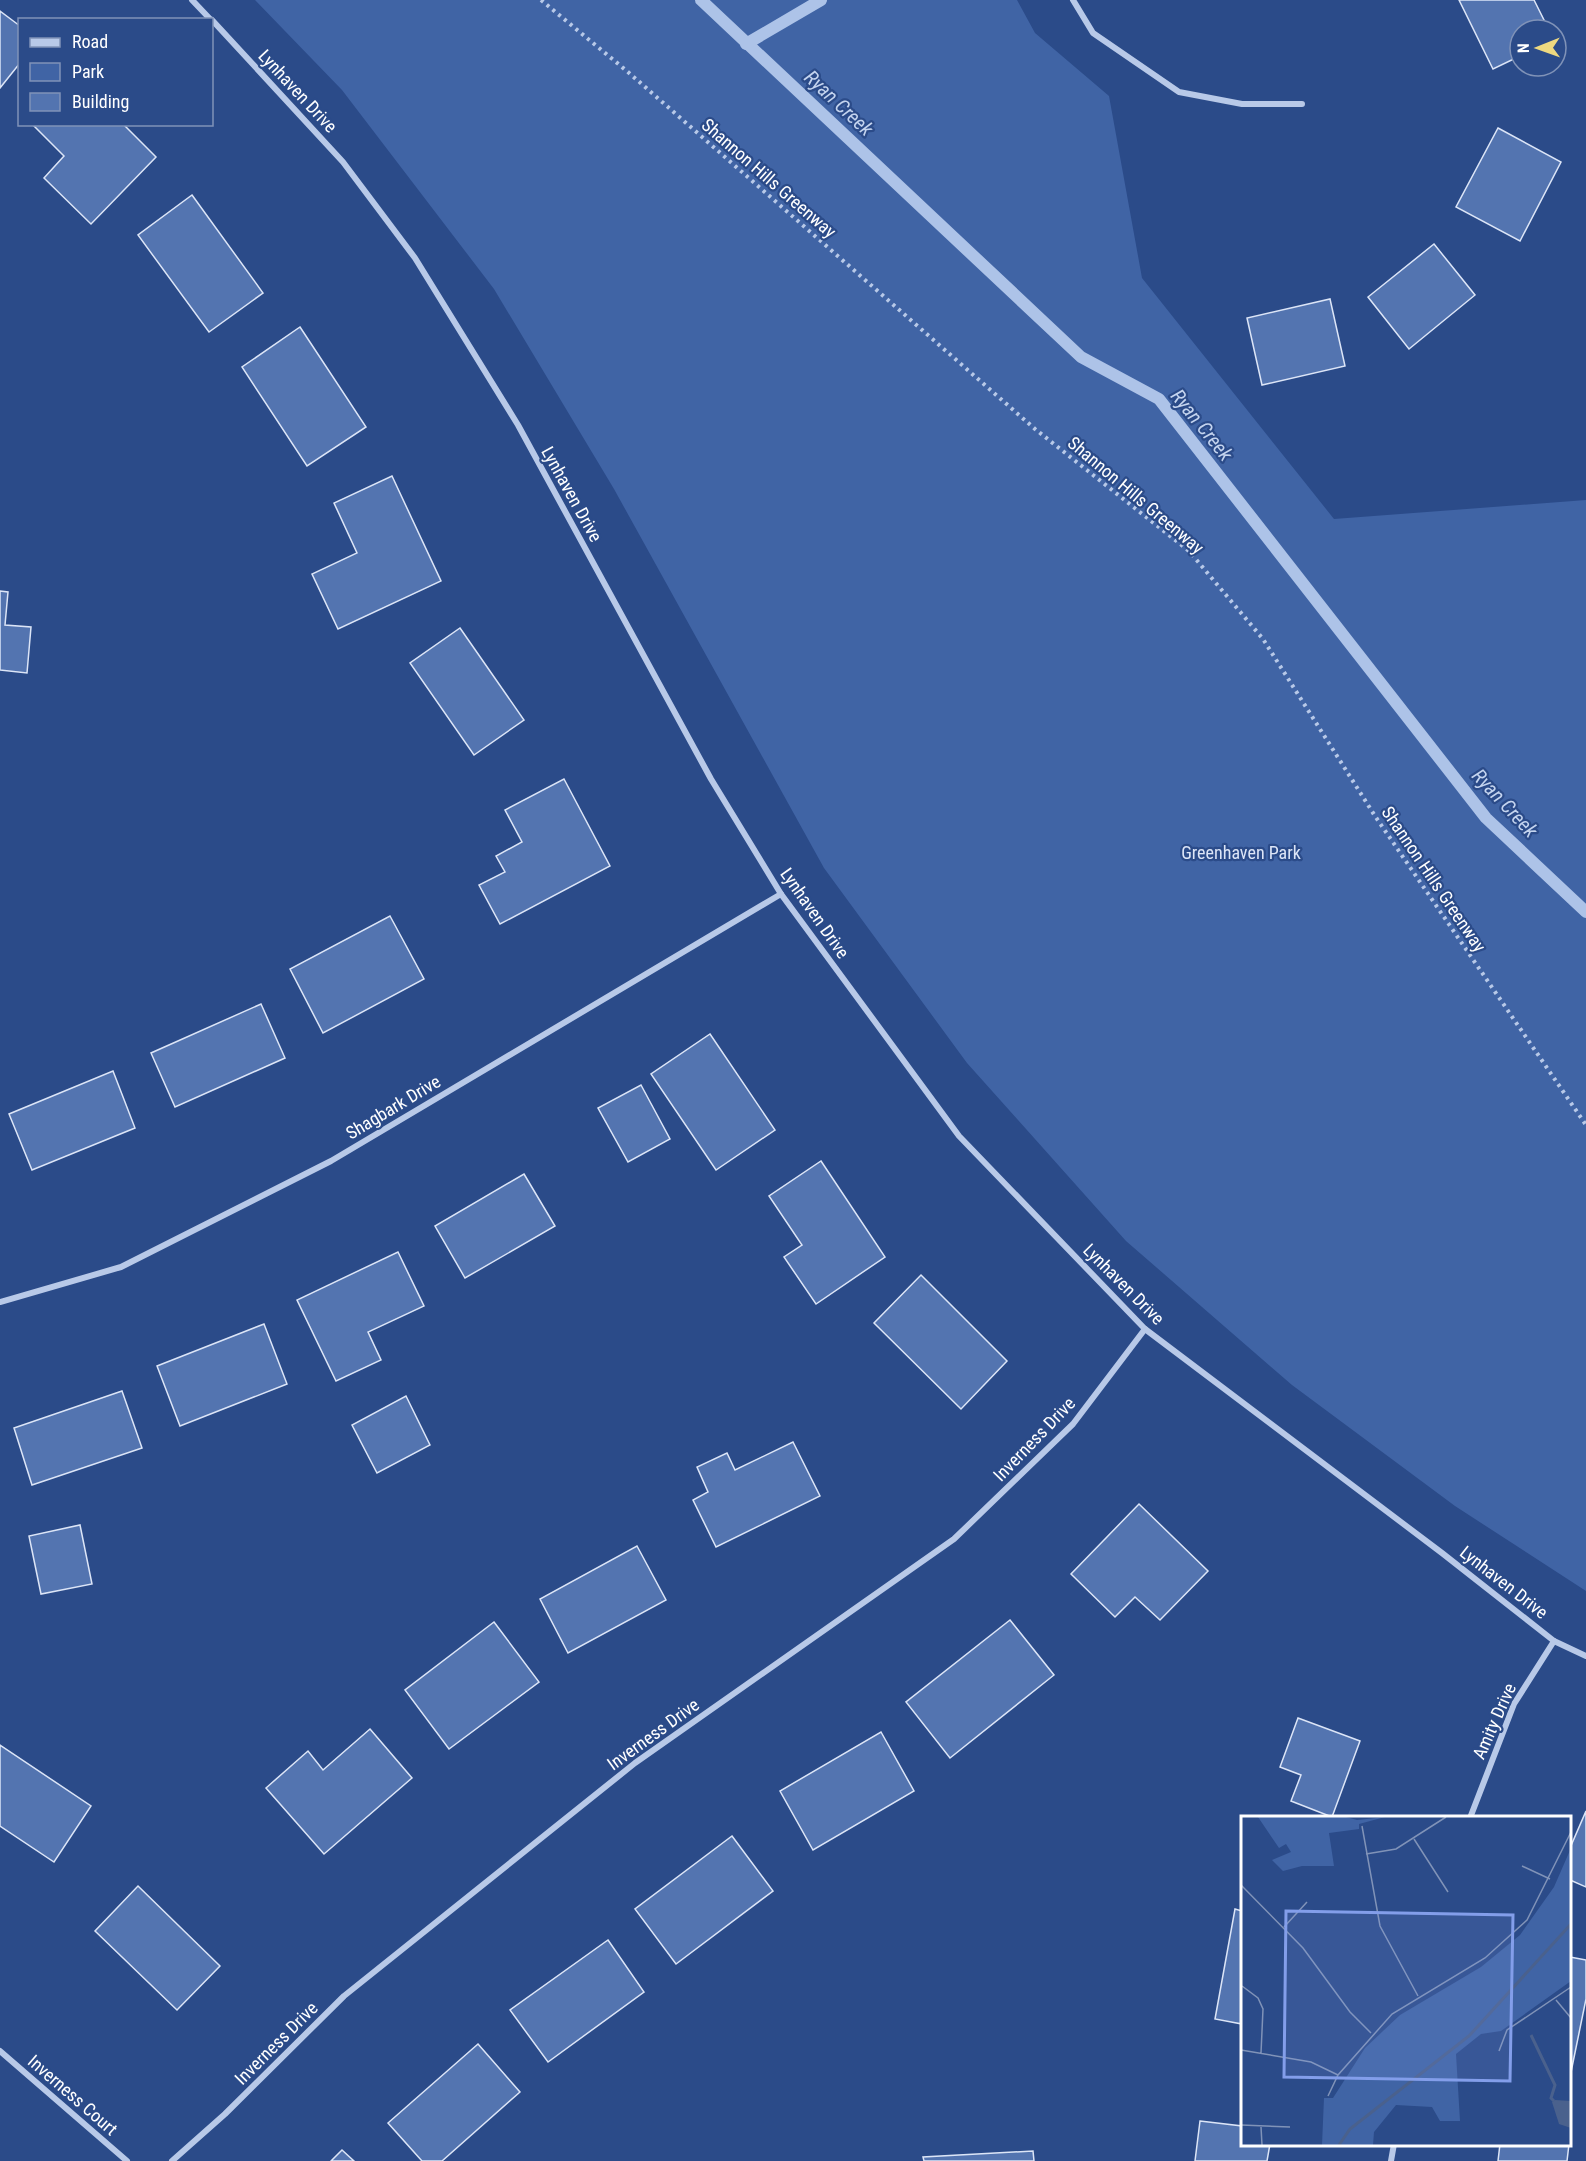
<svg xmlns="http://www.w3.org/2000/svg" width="1586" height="2161" font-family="'Roboto Condensed',sans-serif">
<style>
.green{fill:#4064a5}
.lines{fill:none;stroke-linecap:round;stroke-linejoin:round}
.stream{stroke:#adc3e8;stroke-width:12}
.building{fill:#5374b0;stroke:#dce5f7;stroke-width:1.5}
.path{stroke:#b8c9e8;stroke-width:4;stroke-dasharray:3 4.5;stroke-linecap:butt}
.street{stroke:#b8c9e8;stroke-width:6}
.labels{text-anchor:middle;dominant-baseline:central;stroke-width:4.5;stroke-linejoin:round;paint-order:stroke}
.street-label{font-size:18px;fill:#fff;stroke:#2b4b89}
.park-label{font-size:18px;fill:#dce5f7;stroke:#2b4b89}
.water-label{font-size:20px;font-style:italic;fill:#c4d4ef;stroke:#2b4b89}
.inset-river{fill:none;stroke:#4a618d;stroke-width:3}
.inset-road{fill:none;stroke:#8093b8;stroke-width:1.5}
.view{fill:#839eea;fill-opacity:0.15;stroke:#839eea;stroke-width:3}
.inset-edge{fill:none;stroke:#fff;stroke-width:3}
</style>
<rect width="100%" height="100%" fill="#2b4b89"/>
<!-- green -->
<polygon class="green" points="255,0 1017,0 1035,33 1109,96 1142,278 1334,519 1586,500 1586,1591 1455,1506 1292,1385 1126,1241 967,1063 824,868 614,489 494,289 342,90"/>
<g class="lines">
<!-- stream -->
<g class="stream">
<polyline points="701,0 1081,357 1159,399 1486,818 1586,912"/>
<polyline points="746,44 821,0"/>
</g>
</g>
<!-- building -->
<g class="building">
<polygon points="1459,0 1534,0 1549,30 1520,30 1520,56 1493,69"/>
<polygon points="0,11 20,26 20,63 0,88"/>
<polygon points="32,124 123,124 156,157 91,224 44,178 64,156"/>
<polygon points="1498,128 1561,162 1520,241 1456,207"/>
<polygon points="192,195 263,293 209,332 138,235"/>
<polygon points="1434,244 1475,295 1409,349 1368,297"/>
<polygon points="1330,299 1345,366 1262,385 1247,318"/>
<polygon points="300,327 366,427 307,466 242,367"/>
<polygon points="392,476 441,581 338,629 312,574 357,553 334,503"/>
<polygon points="0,591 8,592 5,625 31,627 27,673 0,670"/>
<polygon points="460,628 524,720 474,755 410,663"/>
<polygon points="564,779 610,866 500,924 479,885 505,872 496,856 522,842 505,810"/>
<polygon points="390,916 424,979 323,1033 290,969"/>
<polygon points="261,1004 285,1058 175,1107 151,1053"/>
<polygon points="710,1034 775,1130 716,1170 651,1074"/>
<polygon points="113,1071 135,1128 32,1170 9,1114"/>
<polygon points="641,1085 670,1139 628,1162 598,1108"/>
<polygon points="821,1161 885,1257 816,1304 784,1257 802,1245 769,1196"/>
<polygon points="524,1174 555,1226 465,1278 435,1226"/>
<polygon points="398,1252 424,1306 368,1332 381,1360 336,1381 297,1300"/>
<polygon points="921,1275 1007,1361 961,1409 874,1323"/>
<polygon points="264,1324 287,1384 180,1426 157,1366"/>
<polygon points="122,1391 142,1448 32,1485 14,1428"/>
<polygon points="406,1396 430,1445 377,1473 352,1425"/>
<polygon points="793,1442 820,1496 716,1547 693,1500 708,1492 697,1467 727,1453 735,1470"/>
<polygon points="1139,1504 1208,1571 1160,1620 1135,1597 1115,1617 1071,1574"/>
<polygon points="80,1525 92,1584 41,1594 29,1536"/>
<polygon points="637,1546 666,1600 568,1653 540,1599"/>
<polygon points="1010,1620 1054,1675 950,1758 906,1702"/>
<polygon points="494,1622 539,1682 449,1749 405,1690"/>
<polygon points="1298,1718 1360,1741 1332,1817 1291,1801 1301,1775 1280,1767"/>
<polygon points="370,1729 412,1778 324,1854 266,1788 308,1751 323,1770"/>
<polygon points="881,1732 914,1791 813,1850 780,1791"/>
<polygon points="0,1745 91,1806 54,1862 0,1826"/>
<polygon points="1586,1811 1586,1887 1570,1880 1570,1848"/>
<polygon points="732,1836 773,1891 676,1964 635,1909"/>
<polygon points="138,1886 220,1966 177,2010 95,1931"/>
<polygon points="1235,1909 1242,1911 1242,2024 1215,2019"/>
<polygon points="608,1940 644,1992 548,2062 510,2010"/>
<polygon points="1570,1957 1586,1960 1586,1999 1570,2077"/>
<polygon points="478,2044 520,2092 442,2161 422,2161 388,2123"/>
<polygon points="1200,2121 1242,2126 1242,2144 1270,2144 1267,2161 1195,2161"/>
<polygon points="1500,2144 1569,2144 1567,2161 1498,2161"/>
<polygon points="342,2150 354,2161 331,2161"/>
<polygon points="1033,2151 1034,2161 924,2161 923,2157"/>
</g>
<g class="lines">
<!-- path -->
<polyline class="path" points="541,0 628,72 1035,429 1189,551 1263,639 1375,816 1586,1125"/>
<!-- street -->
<g class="street">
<polyline points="192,0 211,20"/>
<polyline points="1073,0 1093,33 1179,92 1242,104 1302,104"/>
<polyline points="212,20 343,162 415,258 518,425 711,779 781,894 959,1136 1145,1329 1442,1553 1554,1641 1586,1656"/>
<polyline points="0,1302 121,1267 331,1161 781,894"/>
<polyline points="1470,1818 1514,1704 1554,1641"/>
<polyline points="0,2051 127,2161"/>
<polyline points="172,2161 225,2114 344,1996 635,1763 954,1539 1073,1424 1145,1329"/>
<polyline points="1391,2161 1394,2144"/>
</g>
</g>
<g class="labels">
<!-- street labels -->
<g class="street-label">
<text transform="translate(298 91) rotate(47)">Lynhaven Drive</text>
<text transform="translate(769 178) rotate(41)">Shannon Hills Greenway</text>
<text transform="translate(572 494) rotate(61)">Lynhaven Drive</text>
<text transform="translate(1136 495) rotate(40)">Shannon Hills Greenway</text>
<text transform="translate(1434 879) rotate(56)">Shannon Hills Greenway</text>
<text transform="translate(815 913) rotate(55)">Lynhaven Drive</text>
<text transform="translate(393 1107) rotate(-31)">Shagbark Drive</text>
<text transform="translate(1124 1284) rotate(45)">Lynhaven Drive</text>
<text transform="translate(1034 1439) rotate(-46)">Inverness Drive</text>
<text transform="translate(1504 1582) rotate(38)">Lynhaven Drive</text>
<text transform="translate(1494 1721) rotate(-66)">Amity Drive</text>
<text transform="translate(653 1734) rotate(-36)">Inverness Drive</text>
<text transform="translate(276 2043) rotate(-45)">Inverness Drive</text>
<text transform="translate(73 2095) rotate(41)">Inverness Court</text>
</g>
<!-- park labels -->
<g class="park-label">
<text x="1241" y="852">Greenhaven Park</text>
</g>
<!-- water labels -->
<g class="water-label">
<text transform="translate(839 103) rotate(43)">Ryan Creek</text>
<text transform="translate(1202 425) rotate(51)">Ryan Creek</text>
<text transform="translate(1505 803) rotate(47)">Ryan Creek</text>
</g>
</g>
<!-- overview -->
<g transform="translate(1241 1816)">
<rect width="330" height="330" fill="#2b4b89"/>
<path d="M17,1H105L116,4L144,1L118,8V13L88,17L93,50H61L42,55L31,44L50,36L45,28L38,32ZM330,32V165L260,215L240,218L215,238L219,305H199L191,291L155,289L133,316L132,329H81L83,282H92L124,232L159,199L240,151L279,119L313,71Z" fill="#4064a5"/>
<path d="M314,284L330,285V312L318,308L311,286Z" fill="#4a618d"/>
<path class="inset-river" d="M290,219L314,269L310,282L313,285M98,329L109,313L228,220L330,108"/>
<path class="inset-road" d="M121,10L139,110L177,180M173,23L207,76M125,38L155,33L205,1M281,50L309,63M0,69L62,132L109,196L130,217M43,111L66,86M1,170L17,182L22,193L20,237M315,184L330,202M0,234L70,246L97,259M258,235L266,214L330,171M87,280L97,259L151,198L244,142L286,104L330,16M0,309L49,311M20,311L21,329"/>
<path class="view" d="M45,95L272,99L269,265L43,261Z"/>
<rect width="330" height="330" class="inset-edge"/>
</g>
<!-- legend -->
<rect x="18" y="18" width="195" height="108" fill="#2b4b89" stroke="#8093b8" stroke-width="1.5"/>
<rect x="30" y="38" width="30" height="9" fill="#b8c9e8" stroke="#8093b8" stroke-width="1.5"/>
<text x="72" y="48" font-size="18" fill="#ffffff">Road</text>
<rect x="30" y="63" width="30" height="18" fill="#4064a5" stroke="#8093b8" stroke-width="1.5"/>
<text x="72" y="78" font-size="18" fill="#ffffff">Park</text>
<rect x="30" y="93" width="30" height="18" fill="#5374b0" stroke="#8093b8" stroke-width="1.5"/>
<text x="72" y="108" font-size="18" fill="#ffffff">Building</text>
<!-- north arrow -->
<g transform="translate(1538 48) rotate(269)"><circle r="28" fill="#2b4b89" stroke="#8093b8" stroke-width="1.5"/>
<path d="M0-4.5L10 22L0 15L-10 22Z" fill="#eed980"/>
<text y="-9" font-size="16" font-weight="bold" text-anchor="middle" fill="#ffffff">N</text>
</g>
</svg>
